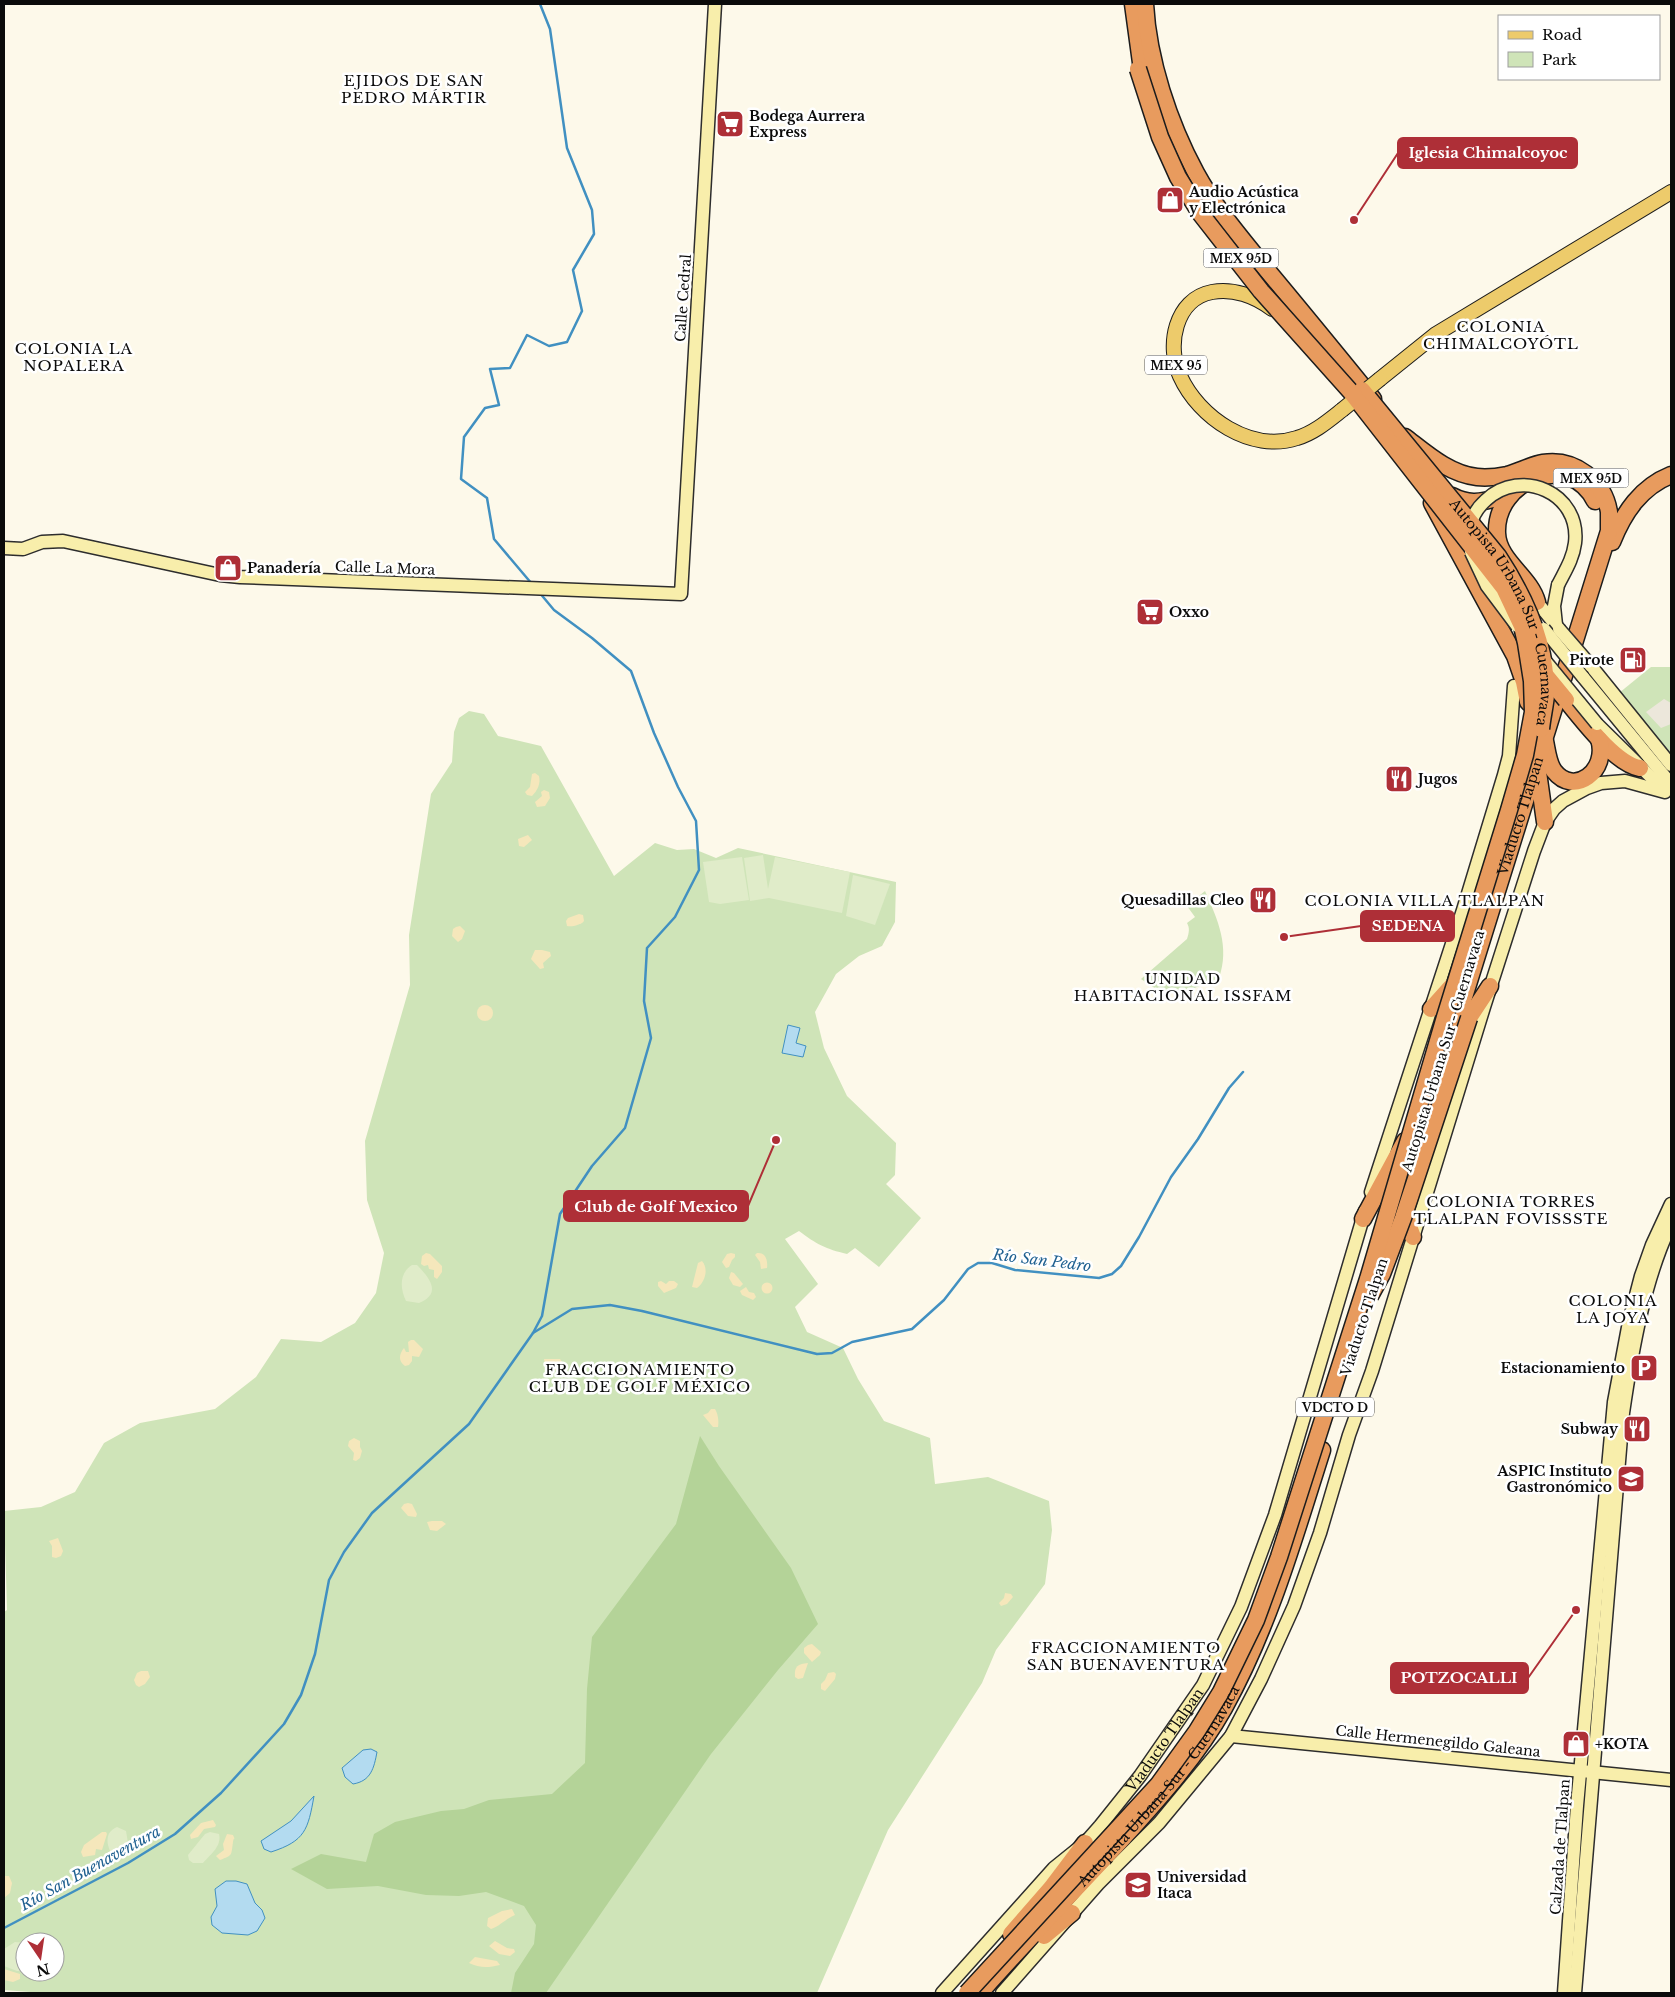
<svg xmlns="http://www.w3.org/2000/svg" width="1675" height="1997" font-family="'Libre Baskerville',serif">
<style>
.green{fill:#cfe4b8;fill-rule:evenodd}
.forest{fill:#b4d398}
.sand{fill:#f5e7bb}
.pitch{fill:#e0ecc9}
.plaza{fill:#ece7db}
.water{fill:#b3dbf0;stroke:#4190c1}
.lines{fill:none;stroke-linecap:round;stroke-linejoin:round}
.stream{stroke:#4190c1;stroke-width:2.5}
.secondary-casing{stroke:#2d2d2d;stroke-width:15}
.primary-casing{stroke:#1c1c1c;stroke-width:16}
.highway-casing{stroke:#1c1c1c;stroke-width:19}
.secondary{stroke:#f8eeab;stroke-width:12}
.primary{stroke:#edcb6b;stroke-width:14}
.highway{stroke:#e89b5e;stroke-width:16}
.secondary-bridge-casing{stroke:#2d2d2d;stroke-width:15;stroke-linecap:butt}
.primary-bridge-casing{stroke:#1c1c1c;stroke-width:16;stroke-linecap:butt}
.highway-bridge-casing{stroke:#1c1c1c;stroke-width:19;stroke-linecap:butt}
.secondary-bridge{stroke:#f8eeab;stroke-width:12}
.primary-bridge{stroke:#edcb6b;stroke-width:14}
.highway-bridge{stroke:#e89b5e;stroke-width:16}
.labels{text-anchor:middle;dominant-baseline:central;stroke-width:5;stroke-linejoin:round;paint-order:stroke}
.shield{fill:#fff;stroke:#545454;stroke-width:1}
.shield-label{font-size:12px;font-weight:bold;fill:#0b0b0b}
.poi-label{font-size:14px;font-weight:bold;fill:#0b0b0b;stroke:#fff;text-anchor:start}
.street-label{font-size:14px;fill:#0b0b0b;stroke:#fff}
.neighbourhood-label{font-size:15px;letter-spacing:1px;fill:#0b0b0b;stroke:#fff}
.water-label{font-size:15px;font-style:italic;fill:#206191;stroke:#fff}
.leader{fill:none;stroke:#ae2f37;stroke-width:2}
.callout-dot{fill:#ae2f37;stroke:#fff;stroke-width:2}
.callout{fill:#ae2f37;stroke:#ae2f37;stroke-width:2}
.callout-label{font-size:15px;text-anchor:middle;font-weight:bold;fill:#fff}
</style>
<rect width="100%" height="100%" fill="#fdf9ea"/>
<!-- green -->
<g class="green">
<polygon points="1651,667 1671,667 1671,754 1619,693"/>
<path d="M469,711L484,714L498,736L541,746L614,876L655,843L677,850L694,849L716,858L738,848L896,882L895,922L882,946L859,956L836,974L815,1012L824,1048L847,1096L896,1143L895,1175L886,1184L921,1218L879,1267L855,1248L847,1254C826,1249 816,1244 799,1231L785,1239L818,1284L795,1307L807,1332L843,1348L858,1379L884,1421L930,1438L935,1484L988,1477L1049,1501L1052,1530L1045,1584L996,1650L982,1683L888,1830L817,1993H43L4,1990V1612L7,1610L4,1511L41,1507L75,1492L104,1443L140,1423L215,1409L256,1377L281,1339L321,1342L355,1323L376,1293L384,1253L367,1200L365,1141L410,985L409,935L431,794L452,762L454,732L459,718ZM25,1942H55V1972H25Z"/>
<path d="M1205,891C1218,920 1230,947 1219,978L1180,994L1159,991L1141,979L1187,939C1189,933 1190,928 1187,923L1195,917L1187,906Z"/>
</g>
<!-- forest -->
<polygon class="forest" points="700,1436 719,1466 791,1568 818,1624 778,1670 711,1754 546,1993 511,1993 515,1973 534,1944 536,1925 524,1906 486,1892 459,1896 426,1895 378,1886 327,1889 291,1869 321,1854 366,1862 374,1834 395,1822 441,1811 464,1809 489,1800 552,1794 585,1763 587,1689 592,1637 676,1524"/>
<!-- sand -->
<g class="sand">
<path d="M535,773L539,776C541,784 537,791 532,796L527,795L525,792L530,787L532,774Z"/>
<polygon points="544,790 549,792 550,798 545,806 537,807 535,802 542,796 541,792"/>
<polygon points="528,835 532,840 524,847 519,846 518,839"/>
<path d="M579,914L583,915L584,921C581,925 572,927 567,926L566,921L568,918Z"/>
<polygon points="460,926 465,931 462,939 458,942 452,936 453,929 456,927"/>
<polygon points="535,950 542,950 550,952 551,956 543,963 544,968 540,969 531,959"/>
<circle cx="485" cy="1013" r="8"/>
<polygon points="426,1253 430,1254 442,1266 442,1272 437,1279 434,1277 434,1270 429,1269 428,1265 424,1266 421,1264 422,1256"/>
<polygon points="731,1253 735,1254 735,1257 732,1260 729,1267 726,1268 722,1262 727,1254"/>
<path d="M757,1253C766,1252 768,1261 767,1268L761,1269L760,1262L755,1255Z"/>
<path d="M702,1261C709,1269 705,1282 697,1288L692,1287L698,1263Z"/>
<polygon points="731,1272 734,1273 743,1284 740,1287 733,1285 729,1278"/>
<polygon points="661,1281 666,1284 669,1281 674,1281 678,1284 676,1288 664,1293 658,1286 658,1282"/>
<circle cx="767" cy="1288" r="5.5"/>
<polygon points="746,1287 749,1292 754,1293 756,1297 753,1300 742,1295 740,1291"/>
<path d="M411,1340H414L423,1349L419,1357L412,1356V1361L409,1365L405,1366C398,1361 399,1354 404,1348L406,1352H409L408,1342Z"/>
<polygon points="544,1359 560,1359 562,1362 560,1369 555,1370 545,1365"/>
<path d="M711,1409H715C718,1414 719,1421 718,1427H713L703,1415L708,1413Z"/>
<polygon points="354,1438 360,1441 360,1447 362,1451 360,1458 356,1461 353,1460 354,1453 348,1446 349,1441"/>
<polygon points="408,1503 412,1504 417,1514 416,1517 408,1516 401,1508 404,1504"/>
<polygon points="432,1521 442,1521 446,1524 437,1531 430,1530 427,1522"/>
<polygon points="58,1538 63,1551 61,1556 56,1558 52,1557 52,1546 49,1541"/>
<polygon points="1005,1593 1011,1594 1013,1597 1007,1604 1001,1606 999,1603 1004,1598"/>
<polygon points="812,1644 821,1652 820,1655 812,1662 804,1653 804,1648 808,1645"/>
<path d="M808,1663L803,1678L798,1679L795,1677C794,1666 798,1664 808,1663Z"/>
<polygon points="141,1671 148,1671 150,1677 145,1684 139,1687 136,1685 134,1680 137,1673"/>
<polygon points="834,1672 836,1674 835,1679 825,1691 821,1689 821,1684 825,1680 828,1673"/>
<polygon points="213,1820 216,1825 215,1827 204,1829 198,1837 191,1839 190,1835 201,1823"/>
<polygon points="102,1832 106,1832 107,1834 102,1850 96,1849 95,1855 83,1857 81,1852 84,1845"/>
<path d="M227,1834L233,1835C236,1842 234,1835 233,1842C231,1856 233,1855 220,1860L216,1856L224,1850L223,1844Z"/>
<path d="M99,1858H104L105,1864C98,1867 93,1877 85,1872C85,1864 93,1862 99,1858Z"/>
<polygon points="4,1876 9,1876 12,1883 10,1893 4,1898"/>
<path d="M512,1909L515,1915C505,1919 500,1926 491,1929L487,1926L488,1918L502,1911Z"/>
<polygon points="495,1941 507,1948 514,1949 515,1952 510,1956 499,1954 489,1946"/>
<path d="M475,1957L497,1961L500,1965C488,1968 479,1968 469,1963Z"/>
<polygon points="4,1969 20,1974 20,1979 13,1982 4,1980"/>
</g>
<!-- pitch -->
<g class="pitch">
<polygon points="763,855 768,889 775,857 850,872 842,913 769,898 750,901 744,858"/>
<polygon points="742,857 749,900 720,904 709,902 703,862"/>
<polygon points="853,875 890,884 875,925 846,916"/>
<path d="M412,1265H417C430,1278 442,1294 419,1303L406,1301C400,1289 399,1273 412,1265Z"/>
<path d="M117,1827L126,1831L128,1843L125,1851L116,1856L111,1853C106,1843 105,1832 117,1827Z"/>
<path d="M210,1832L219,1834C222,1846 211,1854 203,1863H193L189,1860L188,1855L205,1834Z"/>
<polygon points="15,1942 25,1943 24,1971 17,1971 4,1966 4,1949"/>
</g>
<!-- plaza -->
<polygon class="plaza" points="1664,699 1671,703 1671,724 1661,728 1646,712"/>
<!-- water -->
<g class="water">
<polygon points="788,1025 800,1028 796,1043 806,1046 803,1057 782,1053"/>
<path d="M371,1749L377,1752C374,1768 371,1781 353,1784L345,1777L342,1768L363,1750Z"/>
<path d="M314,1796C308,1830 305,1841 271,1852L264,1849L261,1841L291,1821Z"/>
<polygon points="226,1881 236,1881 247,1884 255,1903 262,1910 265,1918 257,1931 248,1935 222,1933 212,1925 211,1917 217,1906 215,1889"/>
</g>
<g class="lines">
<!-- stream -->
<g class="stream">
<polyline points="532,584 494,539 487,498 461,479 464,437 485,408 499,405 490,369 510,368 527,335 549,346 567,342 582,311 573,270 594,234 592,210 567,148 550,29 540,4"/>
<polyline points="533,1333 572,1309 610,1305 642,1311 817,1354 832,1353 852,1342 912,1329 944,1300 968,1269 978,1263 992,1263 1015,1270 1099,1278 1112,1274 1121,1266 1139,1237 1171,1177 1198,1139 1229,1088 1243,1072"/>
<polyline points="4,1928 128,1863 175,1834 221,1793 284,1724 301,1695 315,1654 329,1580 344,1552 372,1513 469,1424 533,1333 542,1316 560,1214 592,1166 625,1128 651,1038 644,1001 647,948 675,917 699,870 696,821 678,787 654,733 631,671 592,638 554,610 539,592"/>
</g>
<defs>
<g id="secondary">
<path d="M4,548L23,549L42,542L63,541L220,575L240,577C387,584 534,587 681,594L715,4"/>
<polyline points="1532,596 1559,629"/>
<polyline points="1556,625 1554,606 1558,585"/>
<polyline points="1591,666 1671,765"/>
<polyline points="1583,677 1671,784"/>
<polyline points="1597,724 1661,787"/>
<polyline points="1371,1192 1463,910 1504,775 1509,756 1514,686"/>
<polyline points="1231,1736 1671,1780"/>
<path id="s1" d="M942,1993L1054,1868L1085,1843L1100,1826L1140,1776L1203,1685L1241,1607L1275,1515L1365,1211"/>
<polyline points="1002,1993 1098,1884 1159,1823 1231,1736 1261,1679 1294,1606 1320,1533 1349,1435 1372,1371 1484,1007 1534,851 1545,822 1554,809 1563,801 1587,788 1601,783 1625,781 1665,792"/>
<polyline points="1564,1993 1577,1806 1614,1402 1629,1322 1641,1276 1652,1245 1671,1204"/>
<path d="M1575,1993L1623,1413C1632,1351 1644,1280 1671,1224"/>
</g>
<g id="primary">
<path d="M1272,309C1255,296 1233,288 1212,292C1175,299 1166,346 1180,376C1199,418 1251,453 1297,438C1314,433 1328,421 1342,410"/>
<polyline points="1380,379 1436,334 1671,192"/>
</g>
<g id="highway">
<polyline points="1133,4 1142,70 1145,83"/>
<path d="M1145,4C1148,60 1169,123 1196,173C1215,208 1242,239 1267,270C1303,313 1338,356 1373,399"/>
<path d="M1452,496C1467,504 1480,503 1496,498"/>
<polyline points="1432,503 1515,656 1524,682 1528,702"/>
<path d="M1612,542C1624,512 1641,487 1671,475"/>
<path d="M1537,602C1530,576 1498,561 1497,533C1495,480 1569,450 1595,501"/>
<path d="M1566,700C1581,718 1615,764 1640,768"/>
<path d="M1545,741C1547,750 1548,763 1554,771C1574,797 1609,771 1599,739"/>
<polyline points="1538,772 1545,822"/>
<polyline points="1431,1009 1457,980"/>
<polyline points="1469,1018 1490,986"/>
<polyline points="1408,1206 1407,1221 1413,1237"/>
<polyline points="1363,1219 1405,1141"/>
<path id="s2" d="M1395,1219L1609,531C1609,525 1609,519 1609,512C1604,481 1575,458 1543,463C1531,465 1519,472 1507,475C1497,477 1487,478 1477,477C1449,474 1426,453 1405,437"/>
<polyline points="1011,1934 1051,1888 1085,1843"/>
<polyline points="1044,1936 1072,1913"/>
<path id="s3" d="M980,1993C1027,1940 1076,1889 1124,1837C1160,1797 1197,1756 1224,1708C1269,1627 1294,1538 1322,1450"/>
</g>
</defs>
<!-- secondary casing -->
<use href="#secondary" class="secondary-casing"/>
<!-- primary casing -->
<use href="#primary" class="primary-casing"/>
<!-- highway casing -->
<use href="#highway" class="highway-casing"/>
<!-- secondary -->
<use href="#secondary" class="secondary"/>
<!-- primary -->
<use href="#primary" class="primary"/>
<!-- highway -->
<use href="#highway" class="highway"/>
<defs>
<g id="secondary-bridge">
<path d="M1470,529C1471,518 1477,508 1486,500C1521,467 1581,493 1575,543C1573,559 1565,571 1558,585"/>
<polyline points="1471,552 1487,586 1517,626"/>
<polyline points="1544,629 1583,677"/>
<polyline points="1559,629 1591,666"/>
<polyline points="1542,657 1597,724"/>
</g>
<polyline id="primary-bridge" points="1342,410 1380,379"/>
<g id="highway-bridge">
<path id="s4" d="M1362,390L1498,556C1525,597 1547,645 1546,695C1545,706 1542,718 1541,729"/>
<polyline points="1543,672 1566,700"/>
<polyline points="1370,1296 1382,1274 1403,1218 1469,1018"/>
<polyline points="967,1993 1158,1785 1197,1731 1221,1692 1256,1620 1279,1557 1368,1279 1445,1017 1509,810 1525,755 1533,712 1532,681 1526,643 1522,626 1504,588 1351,392 1261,291 1200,213 1178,177 1160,137 1138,69"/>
</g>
</defs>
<!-- secondary-bridge casing -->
<use href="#secondary-bridge" class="secondary-bridge-casing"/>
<!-- primary-bridge casing -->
<use href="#primary-bridge" class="primary-bridge-casing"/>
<!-- highway-bridge casing -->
<use href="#highway-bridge" class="highway-bridge-casing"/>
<!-- secondary-bridge -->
<use href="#secondary-bridge" class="secondary-bridge"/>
<!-- primary-bridge -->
<use href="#primary-bridge" class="primary-bridge"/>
<!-- highway-bridge -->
<use href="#highway-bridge" class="highway-bridge"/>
</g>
<!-- icons -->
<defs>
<symbol id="supermarket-square" viewBox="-11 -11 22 22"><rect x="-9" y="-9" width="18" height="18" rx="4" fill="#ae2f37" stroke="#fff"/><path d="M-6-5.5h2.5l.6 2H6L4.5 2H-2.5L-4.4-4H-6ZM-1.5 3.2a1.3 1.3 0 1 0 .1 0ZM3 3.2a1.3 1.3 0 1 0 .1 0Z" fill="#fff"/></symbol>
<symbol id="shop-square" viewBox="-11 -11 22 22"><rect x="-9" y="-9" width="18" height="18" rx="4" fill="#ae2f37" stroke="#fff"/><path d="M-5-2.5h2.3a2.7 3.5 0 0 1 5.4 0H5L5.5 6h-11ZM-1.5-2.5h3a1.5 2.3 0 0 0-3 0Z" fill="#fff"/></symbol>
<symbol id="fuel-square" viewBox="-11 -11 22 22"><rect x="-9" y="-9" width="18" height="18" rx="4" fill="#ae2f37" stroke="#fff"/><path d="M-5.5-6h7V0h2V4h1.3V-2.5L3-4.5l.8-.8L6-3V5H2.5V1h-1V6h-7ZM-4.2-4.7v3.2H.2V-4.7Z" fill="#fff"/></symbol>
<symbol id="restaurant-square" viewBox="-11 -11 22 22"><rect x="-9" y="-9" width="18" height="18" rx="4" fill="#ae2f37" stroke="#fff"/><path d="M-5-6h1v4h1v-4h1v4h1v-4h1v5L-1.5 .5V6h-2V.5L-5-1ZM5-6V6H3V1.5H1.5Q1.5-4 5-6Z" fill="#fff"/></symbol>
<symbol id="parking-square" viewBox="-11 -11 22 22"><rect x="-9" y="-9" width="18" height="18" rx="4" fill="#ae2f37" stroke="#fff"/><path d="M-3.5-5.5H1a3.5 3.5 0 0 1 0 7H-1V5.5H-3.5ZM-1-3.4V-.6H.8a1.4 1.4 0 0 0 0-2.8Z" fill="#fff"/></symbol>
<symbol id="university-square" viewBox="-11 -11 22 22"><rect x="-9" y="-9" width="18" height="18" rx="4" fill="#ae2f37" stroke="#fff"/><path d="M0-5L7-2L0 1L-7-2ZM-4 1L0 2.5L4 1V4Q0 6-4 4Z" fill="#fff"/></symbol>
</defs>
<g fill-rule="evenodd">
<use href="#supermarket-square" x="714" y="108" width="32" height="32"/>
<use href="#shop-square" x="1154" y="184" width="32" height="32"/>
<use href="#shop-square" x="212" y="552" width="32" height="32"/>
<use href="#supermarket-square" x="1134" y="596" width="32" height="32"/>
<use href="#fuel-square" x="1617" y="644" width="32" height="32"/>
<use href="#restaurant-square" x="1383" y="763" width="32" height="32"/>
<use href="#restaurant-square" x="1247" y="884" width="32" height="32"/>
<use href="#parking-square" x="1628" y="1352" width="32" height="32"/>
<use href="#restaurant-square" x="1621" y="1413" width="32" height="32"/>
<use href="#university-square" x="1615" y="1463" width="32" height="32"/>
<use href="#shop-square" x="1560" y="1728" width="32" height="32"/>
<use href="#university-square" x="1122" y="1869" width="32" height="32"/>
</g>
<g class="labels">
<!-- shield labels -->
<g class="shield">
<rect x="1203.5" y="248.5" width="75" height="19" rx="4"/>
<rect x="1145" y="355.5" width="62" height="19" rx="4"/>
<rect x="1553.5" y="468.5" width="75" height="19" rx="4"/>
<rect x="1296" y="1397.5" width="78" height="19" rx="4"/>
</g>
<g class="shield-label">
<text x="1241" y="258">MEX 95D</text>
<text x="1176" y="365">MEX 95</text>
<text x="1591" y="478">MEX 95D</text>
<text x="1335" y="1407">VDCTO D</text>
</g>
<!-- poi labels -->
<g class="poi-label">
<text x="749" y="116">Bodega Aurrera<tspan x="749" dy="16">Express</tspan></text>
<text x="1189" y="192">Audio Acústica<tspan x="1189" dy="16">y Electrónica</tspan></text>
<text x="247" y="568">Panadería</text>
<text x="1169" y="612">Oxxo</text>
<text x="1614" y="660" text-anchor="end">Pirote</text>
<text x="1418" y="779">Jugos</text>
<text x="1244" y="900" text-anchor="end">Quesadillas Cleo</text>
<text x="1625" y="1368" text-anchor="end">Estacionamiento</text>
<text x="1618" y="1429" text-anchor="end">Subway</text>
<text x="1612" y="1471" text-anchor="end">ASPIC Instituto<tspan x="1612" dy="16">Gastronómico</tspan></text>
<text x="1595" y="1744">+KOTA</text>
<text x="1157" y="1877">Universidad<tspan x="1157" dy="16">Itaca</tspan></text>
</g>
<!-- street labels -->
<g class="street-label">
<text transform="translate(683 298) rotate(-86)">Calle Cedral</text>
<text transform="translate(385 568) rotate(2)">Calle La Mora</text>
<text stroke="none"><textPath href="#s4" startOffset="269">Autopista Urbana Sur - Cuernavaca</textPath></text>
<text stroke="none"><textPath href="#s2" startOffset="422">Viaducto Tlalpan</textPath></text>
<text transform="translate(1443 1051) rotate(-73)">Autopista Urbana Sur - Cuernavaca</text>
<text transform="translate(1364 1317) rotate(-72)">Viaducto Tlalpan</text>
<text stroke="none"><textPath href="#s1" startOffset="338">Viaducto Tlalpan</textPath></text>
<text transform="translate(1438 1741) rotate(6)">Calle Hermenegildo Galeana</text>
<text stroke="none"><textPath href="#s3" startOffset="274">Autopista Urbana Sur - Cuernavaca</textPath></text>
<text transform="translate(1560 1847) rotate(-86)">Calzada de Tlalpan</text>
</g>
<!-- neighbourhood labels -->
<g class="neighbourhood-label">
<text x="414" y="80">EJIDOS DE SAN<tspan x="414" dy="17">PEDRO MÁRTIR</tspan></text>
<text x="1501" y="326">COLONIA<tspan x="1501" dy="17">CHIMALCOYÓTL</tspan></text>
<text x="74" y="348">COLONIA LA<tspan x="74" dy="17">NOPALERA</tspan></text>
<text x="1425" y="900">COLONIA VILLA TLALPAN</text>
<text x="1183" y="978">UNIDAD<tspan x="1183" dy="17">HABITACIONAL ISSFAM</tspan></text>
<text x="1511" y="1201">COLONIA TORRES<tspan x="1511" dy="17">TLALPAN FOVISSSTE</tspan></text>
<text x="1613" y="1300">COLONIA<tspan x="1613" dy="17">LA JOYA</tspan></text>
<text x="640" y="1369">FRACCIONAMIENTO<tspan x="640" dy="17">CLUB DE GOLF MÉXICO</tspan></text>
<text x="1126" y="1647">FRACCIONAMIENTO<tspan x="1126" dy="17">SAN BUENAVENTURA</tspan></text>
</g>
<!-- water labels -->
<g class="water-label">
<text transform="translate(1042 1260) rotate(7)">Río San Pedro</text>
<text transform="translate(90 1868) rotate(-29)">Río San Buenaventura</text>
</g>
</g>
<!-- callouts -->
<path class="leader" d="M1354 220L1398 153M1284 937L1361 926M776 1140L748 1206M1576 1610L1528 1678"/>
<g class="callout-dot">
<circle cx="1354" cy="220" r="5"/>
<circle cx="1284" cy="937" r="5"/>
<circle cx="776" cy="1140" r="5"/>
<circle cx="1576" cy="1610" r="5"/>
</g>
<g class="callout">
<rect x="1398" y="138" width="179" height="30" rx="5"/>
<rect x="1361" y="911" width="93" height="30" rx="5"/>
<rect x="564" y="1191" width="184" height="30" rx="5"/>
<rect x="1391" y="1663" width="137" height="30" rx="5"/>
</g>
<g class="callout-label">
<text x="1488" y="158">Iglesia Chimalcoyoc</text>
<text x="1408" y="931">SEDENA</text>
<text x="656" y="1212">Club de Golf Mexico</text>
<text x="1459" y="1683">POTZOCALLI</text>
</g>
<!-- border -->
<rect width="1675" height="1997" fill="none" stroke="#0b0b0b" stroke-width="10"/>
<!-- legend -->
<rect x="1498" y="15" width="162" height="65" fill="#ffffff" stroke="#9d9d9d"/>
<rect x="1508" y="31" width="25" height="8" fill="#edcb6b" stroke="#9d9d9d"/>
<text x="1542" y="40" font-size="15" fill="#0b0b0b">Road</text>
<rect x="1508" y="52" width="25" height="15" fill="#cfe4b8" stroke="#9d9d9d"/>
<text x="1542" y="65" font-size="15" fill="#0b0b0b">Park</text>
<!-- north arrow -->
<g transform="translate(40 1957) rotate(167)"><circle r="24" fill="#ffffff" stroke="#9d9d9d"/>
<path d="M0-4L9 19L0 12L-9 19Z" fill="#ae2f37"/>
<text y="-8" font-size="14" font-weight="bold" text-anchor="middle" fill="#0b0b0b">N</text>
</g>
</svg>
